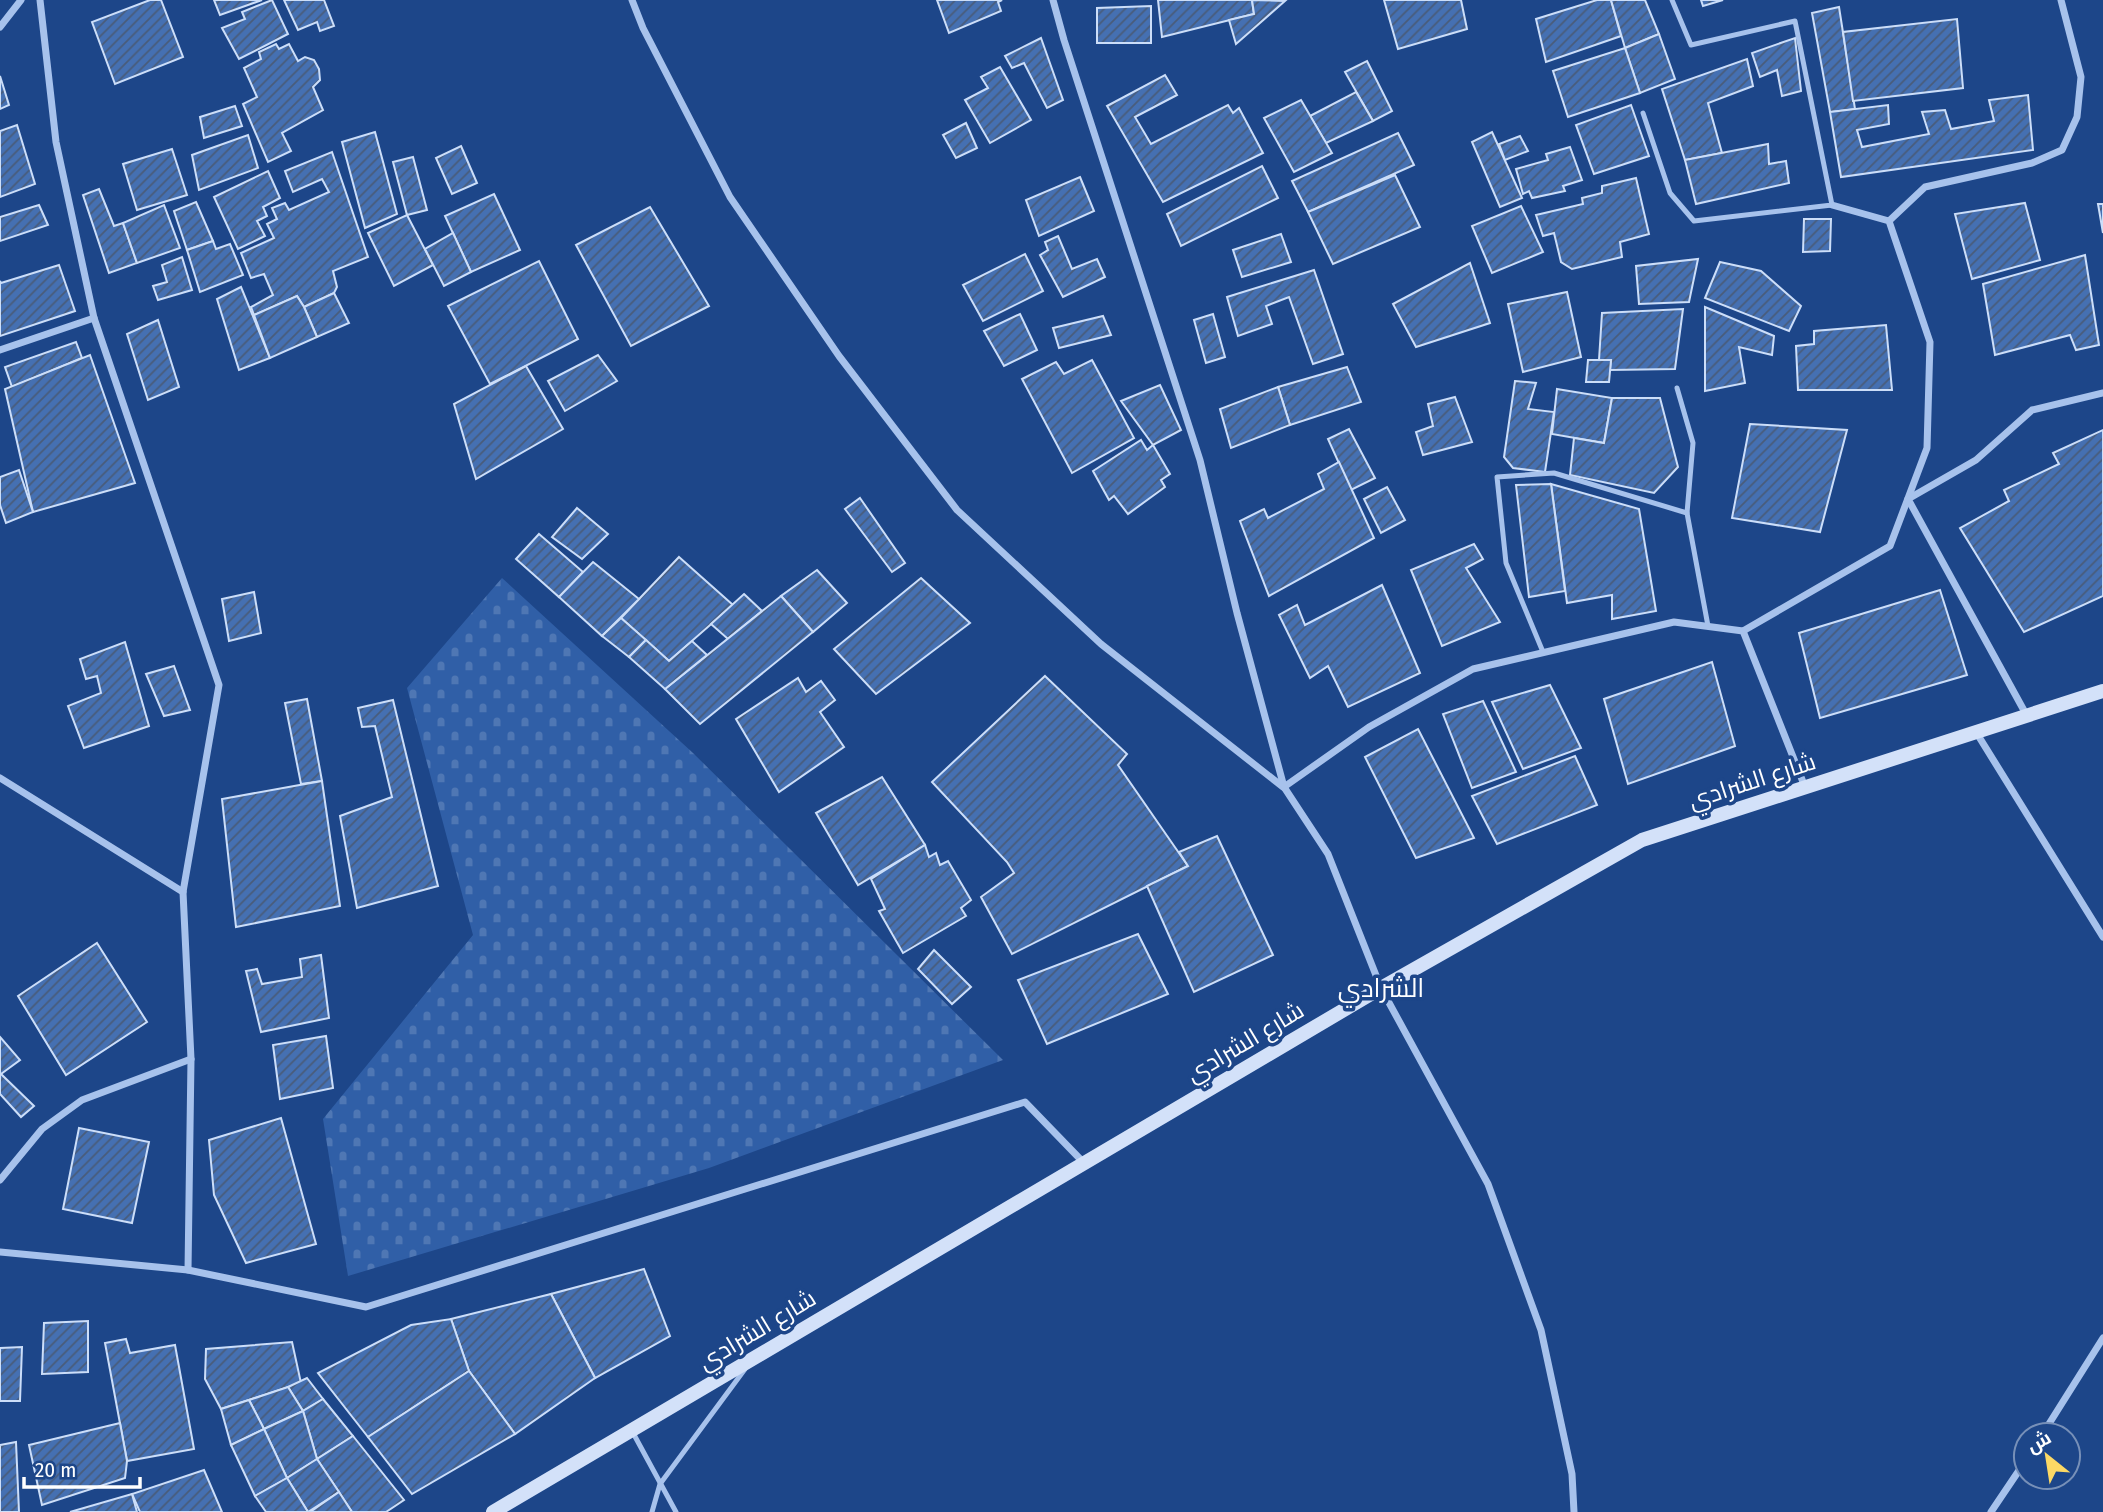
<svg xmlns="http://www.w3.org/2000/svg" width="2103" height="1512" font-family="'Fira Sans Condensed',Cairo,sans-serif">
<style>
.cemetery{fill:url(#cemetery-stones)}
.building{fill:url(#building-hatch);stroke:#ccdef9;stroke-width:2}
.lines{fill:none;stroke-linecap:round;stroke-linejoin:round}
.lane{stroke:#a7c2ec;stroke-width:5}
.street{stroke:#a7c2ec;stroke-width:7}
.secondary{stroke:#d3e1f9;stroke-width:14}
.labels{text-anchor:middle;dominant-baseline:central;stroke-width:7;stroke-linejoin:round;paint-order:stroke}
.street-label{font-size:24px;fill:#fff;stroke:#1d4689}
.neighbourhood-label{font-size:26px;fill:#fff;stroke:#1d4689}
</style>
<defs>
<pattern id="cemetery-stones" width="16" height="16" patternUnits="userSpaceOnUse" patternTransform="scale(1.75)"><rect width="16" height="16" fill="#305fa7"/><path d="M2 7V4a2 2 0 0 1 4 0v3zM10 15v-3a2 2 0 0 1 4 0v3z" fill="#4f77b4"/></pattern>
<pattern id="building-hatch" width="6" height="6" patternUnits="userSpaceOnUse" patternTransform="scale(1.75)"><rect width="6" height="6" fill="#4570b2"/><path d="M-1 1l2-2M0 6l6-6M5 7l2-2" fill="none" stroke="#495c7a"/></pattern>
</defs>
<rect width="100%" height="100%" fill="#1d4689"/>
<!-- cemetery -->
<polygon class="cemetery" points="502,578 693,753 1003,1060 709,1168 348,1276 323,1119 473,935 407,688"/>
<!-- building -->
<g class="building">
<polygon points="150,0 161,0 183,57 115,84 92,22"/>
<polygon points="214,0 262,0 220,15"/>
<polygon points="272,0 288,34 239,59 222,28 245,19 242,12"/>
<polygon points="284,0 324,0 334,26 320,31 317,22 298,30"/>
<polygon points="937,0 1002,0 998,2 1001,11 949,33"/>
<polygon points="1158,0 1252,0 1254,14 1162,37"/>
<polygon points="1252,0 1285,1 1236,44 1229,20 1254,14"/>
<polygon points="1384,0 1461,0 1467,29 1398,49"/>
<polygon points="1597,0 1611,0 1621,36 1546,62 1536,19"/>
<polygon points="1611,0 1645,0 1659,34 1625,48"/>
<polygon points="1701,0 1723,0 1703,6"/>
<polygon points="1151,6 1151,43 1097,43 1097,8"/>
<polygon points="1839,7 1855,109 1830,112 1812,13"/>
<polygon points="1957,19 1963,88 1853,101 1843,32"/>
<polygon points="1659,34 1675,79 1640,93 1625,48"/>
<polygon points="1041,38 1063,100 1047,108 1024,63 1012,68 1005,56"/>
<polygon points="1795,38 1801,91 1782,96 1777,70 1760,77 1752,53"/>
<polygon points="276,44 279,49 289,44 298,61 305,57 314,60 319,69 320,80 313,87 323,110 282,133 291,151 268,162 243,104 257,97 244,68 261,59 259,52"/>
<polygon points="1625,48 1640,93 1568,117 1553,71"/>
<polygon points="1747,59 1753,86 1708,103 1722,153 1685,160 1662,89"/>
<polygon points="1367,61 1392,111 1373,121 1345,72"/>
<polygon points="1000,67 1031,120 990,143 965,100 988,88 981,77"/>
<polygon points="1165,75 1177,95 1135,117 1151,144 1228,105 1233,113 1239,108 1263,153 1163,202 1107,106"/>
<polygon points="0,76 9,105 0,109"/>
<polygon points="1356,92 1373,121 1326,143 1310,116"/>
<polygon points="2028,95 2033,150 1841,177 1830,112 1888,105 1889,124 1857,130 1862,147 1929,134 1922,112 1945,110 1951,129 1994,121 1989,100"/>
<polygon points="1301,100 1332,153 1294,172 1264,118"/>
<polygon points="1631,105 1649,156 1594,174 1576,125"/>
<polygon points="235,106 242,126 204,138 200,117"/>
<polygon points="966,123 977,148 956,158 943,135"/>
<polygon points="17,125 35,184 0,197 0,131"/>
<polygon points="375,132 397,214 365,228 342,142"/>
<polygon points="1492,132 1522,198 1500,207 1472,142"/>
<polygon points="1398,133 1414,165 1308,212 1292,181"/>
<polygon points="248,135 258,168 199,190 192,155"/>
<polygon points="1520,136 1528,151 1505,160 1499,144"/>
<polygon points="1768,144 1769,164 1786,161 1789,183 1696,204 1685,160"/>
<polygon points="461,146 477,183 452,194 436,158"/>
<polygon points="1570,147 1582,180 1563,186 1565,191 1532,198 1529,191 1523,194 1516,169 1548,160 1546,154"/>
<polygon points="172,149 187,195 137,210 123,164"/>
<polygon points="332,152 368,257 333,271 337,287 334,293 304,307 297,296 254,315 251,307 273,295 264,274 251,278 241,253 274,238 267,224 277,219 272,208 285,203 289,210 329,192 322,179 293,192 285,171"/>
<polygon points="413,157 427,210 407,215 393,162"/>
<polygon points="1262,166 1278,198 1181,246 1167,214"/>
<polygon points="268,171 280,198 263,207 267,216 257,221 265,236 238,249 214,197"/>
<polygon points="1395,175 1420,227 1333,264 1308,212"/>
<polygon points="1080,177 1094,211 1039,236 1026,200"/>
<polygon points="1636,178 1649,234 1620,242 1622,257 1572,269 1561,262 1554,233 1543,236 1536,215 1583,204 1582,198 1602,193 1602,186"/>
<polygon points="99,189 114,226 123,223 137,263 109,273 83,195"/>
<polygon points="494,194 520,250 471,272 445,216"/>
<polygon points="196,202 213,241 187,250 174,211"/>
<polygon points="2025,203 2040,260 1972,279 1955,214"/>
<polygon points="2098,204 2103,204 2103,233"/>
<polygon points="39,205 48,225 0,241 0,217"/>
<polygon points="164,205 180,248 137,263 123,223"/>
<polygon points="1521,206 1543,252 1492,273 1472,226"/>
<polygon points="650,207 709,306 631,346 576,245"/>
<polygon points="407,215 433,265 394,286 368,233"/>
<polygon points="1804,219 1831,219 1830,251 1803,252"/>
<polygon points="453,233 471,272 444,286 425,249"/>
<polygon points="1281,234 1291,262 1242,277 1233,250"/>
<polygon points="1058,236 1072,269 1097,259 1105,277 1063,297 1040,255 1048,250 1045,242"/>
<polygon points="213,241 216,249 230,244 243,275 200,292 187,250"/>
<polygon points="1025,254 1043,291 983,321 963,285"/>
<polygon points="2085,255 2099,345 2076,350 2070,335 1995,355 1983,284"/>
<polygon points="182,257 192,290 158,300 153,286 167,282 162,265"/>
<polygon points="1698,259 1689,302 1639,304 1636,266"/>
<polygon points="539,261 578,339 490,384 448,306"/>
<polygon points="1720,262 1761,271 1801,306 1789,331 1705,298"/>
<polygon points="1470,263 1490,323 1416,347 1393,304"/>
<polygon points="59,265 75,311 0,336 0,281 1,283"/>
<polygon points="1314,270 1343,354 1313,364 1289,297 1266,306 1272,324 1238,336 1227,297"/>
<polygon points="241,287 270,358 239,370 217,299"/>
<polygon points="1567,292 1581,357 1523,372 1508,304"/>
<polygon points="334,293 349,323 317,337 304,307"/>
<polygon points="297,296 304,307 317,337 270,358 254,315"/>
<polygon points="1705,307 1774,336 1772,355 1739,347 1745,383 1705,391"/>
<polygon points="1683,309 1675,369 1610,370 1611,360 1599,360 1602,313"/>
<polygon points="1020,314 1037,350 1004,366 984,331"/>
<polygon points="1213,314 1225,357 1206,363 1194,320"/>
<polygon points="1103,316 1111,335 1059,348 1053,328"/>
<polygon points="158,320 179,387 148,400 127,334"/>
<polygon points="1886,325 1892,390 1798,390 1796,346 1814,344 1814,331"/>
<polygon points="76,342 82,358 12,387 5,367"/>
<polygon points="90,355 135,483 33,512 5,389"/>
<polygon points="598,355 617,381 565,411 548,381"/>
<polygon points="1092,360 1134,438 1072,473 1022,379 1056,362 1064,374"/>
<polygon points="1588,360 1611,360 1609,382 1586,382"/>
<polygon points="526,366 563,429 476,479 454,404"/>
<polygon points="1347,367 1361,402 1290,425 1278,387"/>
<polygon points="1515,381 1536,383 1528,409 1554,412 1545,472 1513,468 1504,457"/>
<polygon points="1160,385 1181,430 1153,445 1121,401"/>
<polygon points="1278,387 1290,425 1231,448 1220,409"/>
<polygon points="1557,389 1612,398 1604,443 1552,434"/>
<polygon points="1455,397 1472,442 1423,455 1416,432 1433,426 1428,404"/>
<polygon points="1612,398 1660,398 1678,467 1654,493 1570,475 1574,438 1604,443"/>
<polygon points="1750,424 1847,430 1820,532 1732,518"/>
<polygon points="1349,429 1375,478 1351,490 1328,439"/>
<polygon points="2103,430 2103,596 2024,632 1960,528 2009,501 2004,490 2059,464 2053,453"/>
<polygon points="1141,440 1147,450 1153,445 1170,474 1161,480 1165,487 1128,514 1114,496 1109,500 1093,471"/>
<polygon points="1339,462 1374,538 1269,596 1240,521 1264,509 1268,518 1324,489 1318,474"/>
<polygon points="19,470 33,512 6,523 0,505 0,477"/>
<polygon points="1551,484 1639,509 1656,611 1612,619 1612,595 1567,603"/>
<polygon points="1551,484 1565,591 1529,597 1516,485"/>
<polygon points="1387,487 1405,520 1381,533 1364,499"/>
<polygon points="860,498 905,563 892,572 845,509"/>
<polygon points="577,508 608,534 582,559 552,537"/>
<polygon points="539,534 583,572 559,597 516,559"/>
<polygon points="1474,544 1483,559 1466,568 1500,622 1442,646 1411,570"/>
<polygon points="679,557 733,605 669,661 621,618"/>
<polygon points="593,562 639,599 602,636 559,597"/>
<polygon points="817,570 847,603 813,632 781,596"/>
<polygon points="921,578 970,623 876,694 834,649"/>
<polygon points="1382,585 1420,673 1348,707 1328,666 1310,678 1279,615 1297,605 1305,625"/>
<polygon points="1940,590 1967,675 1820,718 1799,633"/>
<polygon points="254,592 261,633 229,641 222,599"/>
<polygon points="744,594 762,611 728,639 711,624"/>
<polygon points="781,596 813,632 700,724 665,689"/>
<polygon points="621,618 646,640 629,657 602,636"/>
<polygon points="646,640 669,661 692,641 707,655 665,689 629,657"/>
<polygon points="125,642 149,726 84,748 68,706 101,693 97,676 86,679 80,659"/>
<polygon points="1712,662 1735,746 1628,784 1604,699"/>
<polygon points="174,666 190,710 164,716 146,674"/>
<polygon points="1045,676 1127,754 1118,765 1188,866 1012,954 981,897 1014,873 1007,862 932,782"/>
<polygon points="798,678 806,692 821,681 835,700 820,712 844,747 779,792 736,719"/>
<polygon points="1550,685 1581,748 1523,769 1492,702"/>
<polygon points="307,699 322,781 301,784 285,703"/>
<polygon points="393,700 438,886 357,908 340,816 392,797 375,726 362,727 358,708"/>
<polygon points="1483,701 1516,772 1472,788 1443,714"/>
<polygon points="1418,729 1474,838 1416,858 1365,757"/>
<polygon points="1575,756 1597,805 1497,844 1472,796"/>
<polygon points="882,777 925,845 858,885 816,813"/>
<polygon points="322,781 340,906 236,927 222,799"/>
<polygon points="1217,836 1273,955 1194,992 1147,886 1188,866 1179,852"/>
<polygon points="925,845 929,857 936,853 940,865 948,861 971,900 961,908 966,916 903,953 879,911 885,909 871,879"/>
<polygon points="1138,934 1168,994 1047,1044 1018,980"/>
<polygon points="97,943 147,1022 66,1075 18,996"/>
<polygon points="934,950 971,987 952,1004 918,969"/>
<polygon points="321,955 329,1018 261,1032 246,971 257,969 262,984 302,977 300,959"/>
<polygon points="326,1036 333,1088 280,1099 273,1045"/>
<polygon points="0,1037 20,1060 1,1074 0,1073"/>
<polygon points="0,1073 34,1106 21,1117 0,1094"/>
<polygon points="281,1118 316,1244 246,1263 214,1195 209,1140"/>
<polygon points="79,1128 149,1142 132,1223 63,1209"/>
<polygon points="644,1269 670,1336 595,1378 551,1294"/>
<polygon points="551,1294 595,1378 515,1434 469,1371 451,1319"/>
<polygon points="451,1319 469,1371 368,1437 318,1373 411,1325"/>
<polygon points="88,1321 88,1372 42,1374 44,1323"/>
<polygon points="126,1339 130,1353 175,1345 194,1449 127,1461 105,1343"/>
<polygon points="292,1342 301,1383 221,1409 205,1379 206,1349"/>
<polygon points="22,1347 20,1401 0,1401 0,1348"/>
<polygon points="469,1371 515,1434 412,1494 368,1437"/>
<polygon points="307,1378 323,1399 303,1411 288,1387"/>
<polygon points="288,1387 303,1411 264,1429 249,1400"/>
<polygon points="323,1399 353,1436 317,1459 303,1411"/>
<polygon points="249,1400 264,1429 231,1445 221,1409"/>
<polygon points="303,1411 317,1459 287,1478 264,1429"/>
<polygon points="120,1423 127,1461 125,1478 42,1505 29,1445"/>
<polygon points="264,1429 287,1478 255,1496 231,1445"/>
<polygon points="353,1436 404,1500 386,1512 352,1512 317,1459"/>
<polygon points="16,1442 19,1512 0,1512 0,1445"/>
<polygon points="317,1459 339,1492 308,1512 287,1478"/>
<polygon points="204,1470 222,1512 140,1512 132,1494"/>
<polygon points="287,1478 308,1512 266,1512 255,1496"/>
<polygon points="339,1492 352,1512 310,1512"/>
<polygon points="132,1494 137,1512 70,1512"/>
</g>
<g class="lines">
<!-- lane -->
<g class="lane">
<polyline points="1643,113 1670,193 1694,221 1832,205 1795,21 1691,45 1672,0"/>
<polyline points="1677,388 1693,443 1687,513 1708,626"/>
<polyline points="1543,652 1506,563 1497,477 1554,473 1687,513"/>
<polyline points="632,1431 676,1512"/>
<polyline points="652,1512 660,1484 745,1369"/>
</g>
<!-- street -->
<g class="street">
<polyline points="40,0 56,142 94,318 219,685 183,892 191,1059 188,1270"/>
<polyline points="632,0 643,28 730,197 839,356 957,510 1101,644 1283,787"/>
<polyline points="1053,0 1064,40 1200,460 1237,613 1284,787 1328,854 1381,988 1488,1184 1541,1330 1572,1474 1574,1512"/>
<polyline points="0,27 21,0"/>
<polyline points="1889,221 1925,187 2032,163 2062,150 2077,117 2081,77 2061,0"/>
<polyline points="0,350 94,318"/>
<polyline points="1743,631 1890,546 1927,448 1930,342 1889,221 1832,205"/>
<polyline points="2027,716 1908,499 1976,460 2032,410 2103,393"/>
<polyline points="1976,732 2103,937"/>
<polyline points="0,778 183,892"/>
<polyline points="1284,787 1369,727 1473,669 1674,622 1743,631 1805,787"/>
<polyline points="0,1180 42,1129 82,1100 191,1059"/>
<polyline points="0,1252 188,1270 366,1307 1025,1102 1084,1163"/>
<polyline points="2042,1435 2103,1338"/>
<polyline points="1991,1512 2026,1460"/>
</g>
<!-- secondary -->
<polyline class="secondary" points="493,1512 1381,988 1642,840 2103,691"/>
</g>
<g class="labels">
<!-- street labels -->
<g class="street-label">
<text transform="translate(1752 781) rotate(-18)">شارع الشرادي</text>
<text transform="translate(1245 1042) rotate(-31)">شارع الشرادي</text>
<text transform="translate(757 1330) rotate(-31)">شارع الشرادي</text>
</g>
<!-- neighbourhood labels -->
<g class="neighbourhood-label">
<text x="1381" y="988">الشرادي</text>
</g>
</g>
<!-- north arrow -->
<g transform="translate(2047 1456) rotate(330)"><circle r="33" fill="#1d4689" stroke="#7790b8" stroke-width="2"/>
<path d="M0-5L12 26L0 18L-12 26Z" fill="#fcd965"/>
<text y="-10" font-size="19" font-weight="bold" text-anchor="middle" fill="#ffffff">ش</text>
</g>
<!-- scale -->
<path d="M24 1477v10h116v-10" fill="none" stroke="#ffffff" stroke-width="3.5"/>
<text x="35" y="1477" font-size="21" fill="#ffffff" stroke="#1d4689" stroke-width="5" paint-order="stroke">20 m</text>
</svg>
